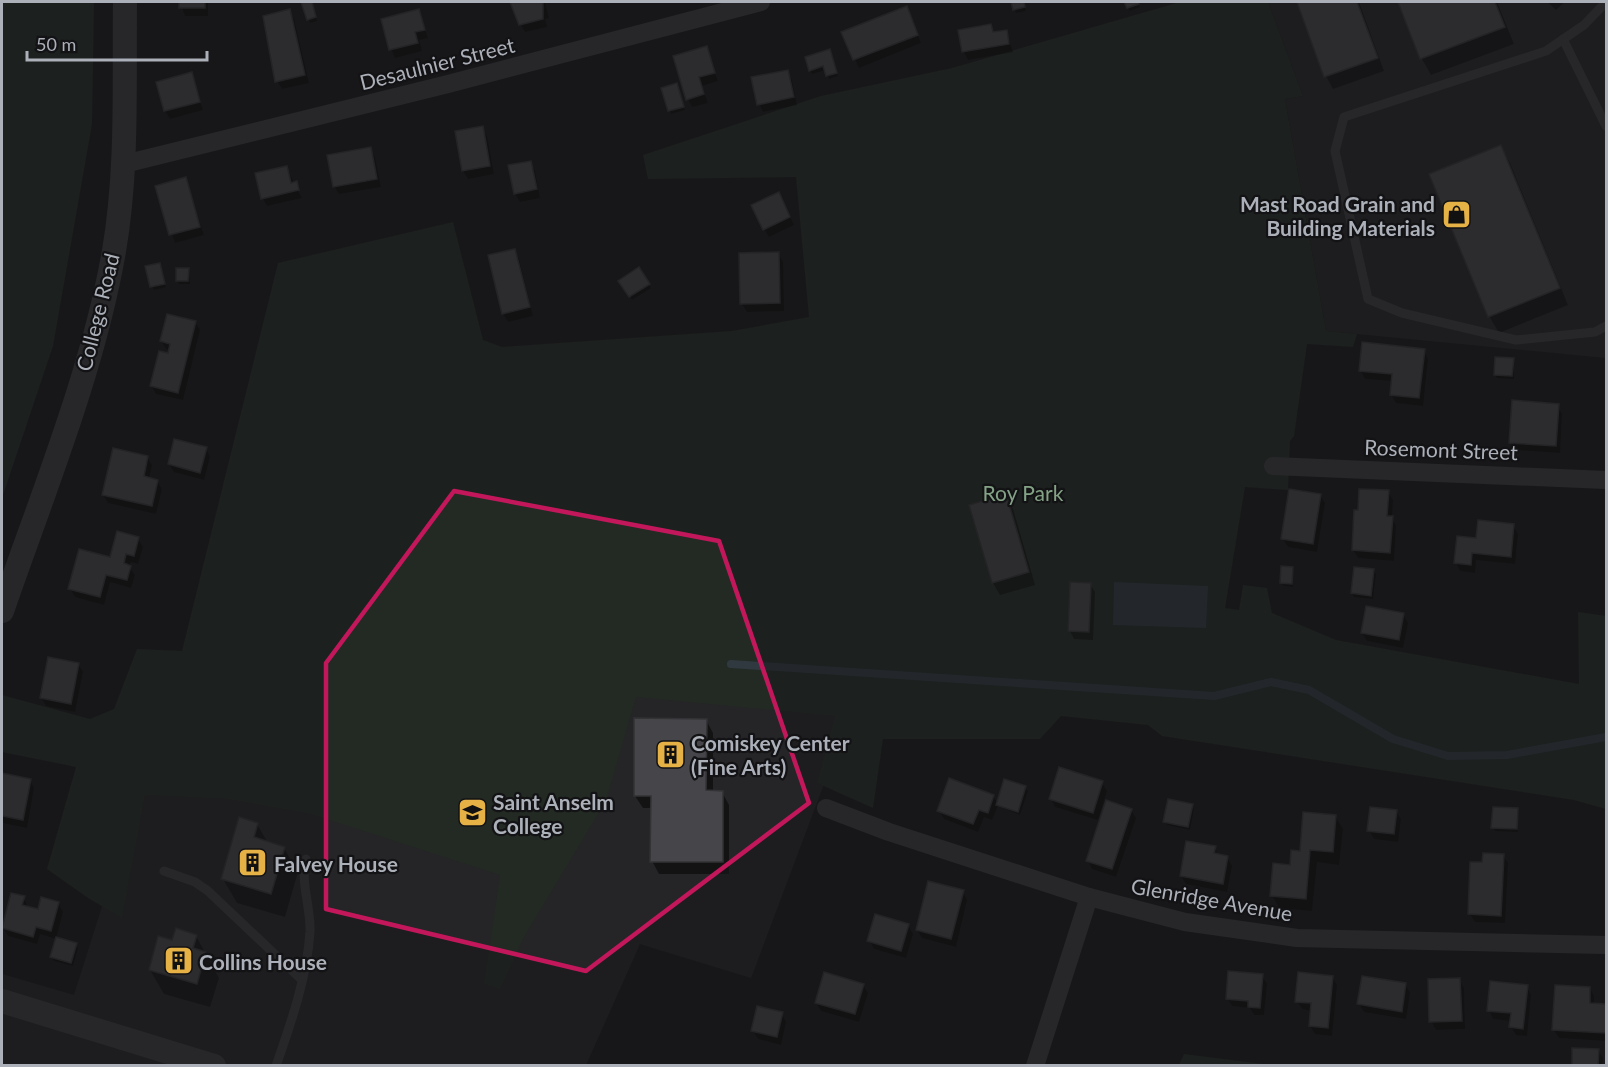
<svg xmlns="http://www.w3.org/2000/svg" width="1608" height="1067" font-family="Lato,sans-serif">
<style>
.built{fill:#252427}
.green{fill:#232a24}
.water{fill:#313940}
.shadow{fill:#0007}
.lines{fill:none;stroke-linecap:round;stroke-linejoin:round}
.stream{stroke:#313940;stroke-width:8}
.building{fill:#46464a;stroke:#333336;stroke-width:1.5}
.service{stroke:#3a3b3f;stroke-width:9}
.minor{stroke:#3a3b3f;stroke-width:18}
.tertiary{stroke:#3a3b3f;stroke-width:24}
.marked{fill:none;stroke:#c2185b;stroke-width:4.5;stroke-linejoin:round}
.labels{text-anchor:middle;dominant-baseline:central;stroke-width:4.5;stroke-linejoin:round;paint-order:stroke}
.street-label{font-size:21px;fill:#acb0b9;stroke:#131315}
.poi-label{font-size:21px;font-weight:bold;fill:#acb0b9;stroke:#131315;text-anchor:start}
.park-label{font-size:21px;fill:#84a386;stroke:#131315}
</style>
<rect width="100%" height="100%" fill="#18181a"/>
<!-- built -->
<g class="built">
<polygon points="1268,2 1606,2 1606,358 1326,331 1285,99 1303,96"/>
<polygon points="179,664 862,683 751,978 640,944 586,1065 2,1065 2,974 74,995"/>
</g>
<!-- green -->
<g class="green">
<polygon points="2,2 94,2 92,124 53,346 2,498"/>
<polygon points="1180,2 1268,2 1303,96 1285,99 1326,331 1357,334 1353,347 1307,344 1294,436 1290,441 1288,490 1245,487 1225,608 1239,610 1243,585 1267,588 1272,613 1336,640 1579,684 1578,612 1606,616 1606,809 1574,800 1162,736 1148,725 1061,716 1040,739 883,739 873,808 817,783 835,716 636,697 606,801 524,937 500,989 484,984 500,875 311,814 228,799 145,795 122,918 88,898 47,869 76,767 2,752 2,695 90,719 114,709 137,649 182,651 278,263 453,222 483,340 502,347 732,331 809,317 796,177 648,179 643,155 821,96 952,68"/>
<polygon points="1184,1054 1271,1065 1179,1065"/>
</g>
<!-- water -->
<polygon class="water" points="1114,582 1208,586 1206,628 1113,625"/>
<!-- shadow -->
<g class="shadow">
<polygon points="180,2 208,2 208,16 185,16"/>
<polygon points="303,2 312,2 317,21 310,23"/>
<polygon points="511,2 545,2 549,18 545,19 547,27 525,32 515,15"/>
<polygon points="1012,2 1023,2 1026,11 1016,13"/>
<polygon points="1126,2 1137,2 1140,7 1130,11"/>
<polygon points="1299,2 1359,2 1384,71 1333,89 1326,76"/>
<polygon points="1400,2 1497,2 1514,44 1431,75 1422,59"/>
<polygon points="1547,2 1565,2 1556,10"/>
<polygon points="289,11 294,19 309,83 282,89 277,81"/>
<polygon points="419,11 428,38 419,40 422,51 395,58 391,49"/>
<polygon points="911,16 921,43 859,68 843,33"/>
<polygon points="990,25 995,33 1006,31 1013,52 968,60 964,52 960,31"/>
<polygon points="706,48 718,81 702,86 708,103 692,107 688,99"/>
<polygon points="831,55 838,76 829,79 826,70 812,74 810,70"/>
<polygon points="787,71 792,80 797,105 763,112 759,104"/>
<polygon points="191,74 203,110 170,119 165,111"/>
<polygon points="677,85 685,110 671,114 663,89"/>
<polygon points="482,127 487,136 494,174 468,179 463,171"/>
<polygon points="1500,147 1510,163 1568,305 1499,333 1489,316"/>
<polygon points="370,149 375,157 381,187 339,194 334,186"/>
<polygon points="530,162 535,171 540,198 520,202 515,194"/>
<polygon points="286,167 302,198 267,206 262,198"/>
<polygon points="185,179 204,235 175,243 157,187"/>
<polygon points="783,202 794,225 769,237 764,229"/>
<polygon points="515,250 519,259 533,316 508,322 503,314"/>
<polygon points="778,253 783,262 784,311 747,312 742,304"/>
<polygon points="161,268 166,287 154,290 152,286"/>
<polygon points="638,269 651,288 632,300 620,281"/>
<polygon points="188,270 190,284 179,284 177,280"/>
<polygon points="195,322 200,330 183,400 156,394 151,386 170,350 166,349 161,341"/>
<polygon points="1424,351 1428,359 1423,406 1396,403 1391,394 1393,381 1365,379 1360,370"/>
<polygon points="1513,360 1514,379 1497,378 1495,375"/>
<polygon points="1558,406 1562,414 1560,453 1515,450 1510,442"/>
<polygon points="206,448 210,457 204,480 174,472 169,464"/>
<polygon points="147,457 152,465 149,479 157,481 162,489 156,514 108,503 103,495"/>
<polygon points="1388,492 1393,500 1392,518 1396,526 1394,561 1358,558 1353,550"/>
<polygon points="1320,495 1325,503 1317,552 1288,547 1283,539"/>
<polygon points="1006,496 1013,509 1035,585 1000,595 993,583"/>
<polygon points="1513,525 1518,534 1515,564 1476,560 1475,573 1460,571 1456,563 1477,539"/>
<polygon points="138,539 143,547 138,564 131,562 129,566 135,575 131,588 110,582 104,605 75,597 70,589"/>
<polygon points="1293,569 1293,587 1284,586 1281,583"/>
<polygon points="1374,571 1376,574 1373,599 1354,597 1352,593"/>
<polygon points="1090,584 1095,592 1093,640 1074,639 1070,631"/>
<polygon points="1403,614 1408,623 1403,648 1367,641 1362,633"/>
<polygon points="78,664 83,672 75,712 46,706 41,698"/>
<polygon points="706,720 713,733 713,792 722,792 729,805 729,874 659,874 652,861 652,808 643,808 635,796"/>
<polygon points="3,775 30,780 34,788 27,828 2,823"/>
<polygon points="1102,783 1107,791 1098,820 1055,807 1051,799"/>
<polygon points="1025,788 1028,791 1020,815 998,806 992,820 984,817 978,832 944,819 939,811 993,796 998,804"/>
<polygon points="1192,805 1194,809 1190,830 1167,825 1165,822"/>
<polygon points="1131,810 1136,818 1116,877 1092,869 1088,860"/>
<polygon points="1517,810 1518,832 1495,831 1493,827"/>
<polygon points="1396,811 1401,819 1398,842 1374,839 1369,830"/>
<polygon points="1335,816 1343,829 1339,865 1317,862 1312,911 1279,908 1272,895 1301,852"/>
<polygon points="257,824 268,843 284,848 298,872 285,917 237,903 223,879"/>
<polygon points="1215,848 1219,856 1227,857 1232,866 1227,892 1186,884 1181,876"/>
<polygon points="1503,855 1508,863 1505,923 1475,922 1470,914 1484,864"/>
<polygon points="963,892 967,900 956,947 922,938 917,930"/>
<polygon points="24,898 28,908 39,910 58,903 63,912 56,939 40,934 37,944 8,936 3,928"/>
<polygon points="908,925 913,934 906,958 874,949 869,940"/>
<polygon points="196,936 219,978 210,1007 164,994 150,970 173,942"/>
<polygon points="76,945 78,948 73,966 54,961 51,957"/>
<polygon points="1262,976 1267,984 1264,1015 1254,1015 1250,1008 1232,1006 1227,998"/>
<polygon points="1332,977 1337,985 1332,1036 1315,1034 1310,1026 1312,1011 1302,1009 1297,1001"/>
<polygon points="1459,980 1464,988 1465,1029 1436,1030 1431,1021"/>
<polygon points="1405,984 1410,993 1406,1019 1364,1012 1359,1004"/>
<polygon points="863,985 868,993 859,1022 821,1011 816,1003"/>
<polygon points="1527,987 1531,995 1527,1036 1516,1035 1511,1027 1511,1021 1493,1019 1489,1010"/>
<polygon points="1590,988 1594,996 1594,1005 1606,1006 1606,1041 1559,1038 1554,1030"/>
<polygon points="782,1014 786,1022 781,1045 758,1039 753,1031"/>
<polygon points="1598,1050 1603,1058 1602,1066 1573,1066"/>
</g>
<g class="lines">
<!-- stream -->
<polyline class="stream" points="731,664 1214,696 1271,682 1309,690 1393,739 1448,756 1507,755 1606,737"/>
</g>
<!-- building -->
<g class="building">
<rect x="179" y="2" width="26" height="6"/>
<polygon points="301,2 312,2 316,17 307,20"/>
<polygon points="510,2 543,2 543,19 519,25"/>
<polygon points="1011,2 1024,2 1025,7 1013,10"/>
<polygon points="1124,2 1138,2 1139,4 1127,8"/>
<polygon points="1297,2 1357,2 1378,58 1324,77"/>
<polygon points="1398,2 1495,2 1505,27 1420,59"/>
<polygon points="907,6 918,35 853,60 841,32"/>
<polygon points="290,9 305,75 275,82 263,16"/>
<polygon points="419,9 425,30 415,32 418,43 389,50 381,19"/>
<polygon points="991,24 993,32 1007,30 1009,44 962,52 958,30"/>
<polygon points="707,46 715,73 699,77 704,94 686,100 673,56"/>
<polygon points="830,49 837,73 826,76 823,66 809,71 805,57"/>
<polygon points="788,70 794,97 757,105 751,77"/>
<polygon points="192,72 200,102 164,111 156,82"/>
<polygon points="677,83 684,107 668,111 661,88"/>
<polygon points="483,126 490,166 462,171 455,131"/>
<polygon points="1501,145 1560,288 1488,317 1429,174"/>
<polygon points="371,147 377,179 333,187 327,155"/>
<polygon points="531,161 537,189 514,194 508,165"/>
<polygon points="287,166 291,183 297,181 299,190 261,199 255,173"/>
<polygon points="186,177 200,227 169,235 155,186"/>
<polygon points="779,192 790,217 763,230 751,205"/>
<polygon points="515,249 530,307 502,314 488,255"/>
<polygon points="779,252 780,303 740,304 739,253"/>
<polygon points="160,263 165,284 150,287 145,266"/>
<polygon points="639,267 650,284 629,297 618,281"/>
<polygon points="176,268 189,268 188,281 176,281"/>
<polygon points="167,314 196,321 178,393 150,386 159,351 168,353 170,344 160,341"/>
<polygon points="1362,342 1425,349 1419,398 1390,395 1392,374 1359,371"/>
<polygon points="1495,357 1514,358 1512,376 1494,375"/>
<polygon points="1512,400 1559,404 1556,446 1509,443"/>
<polygon points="174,439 207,447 200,473 168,464"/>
<polygon points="113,448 148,456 144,476 158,480 152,506 102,495"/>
<polygon points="1289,489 1321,494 1313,544 1281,539"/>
<polygon points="1359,489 1389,490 1387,516 1393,516 1390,553 1352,550 1354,510 1358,510"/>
<polygon points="1006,494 1029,572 992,583 969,505"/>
<polygon points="1478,520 1514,524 1511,557 1472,553 1471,565 1454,563 1457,536 1476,538"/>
<polygon points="117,531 139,537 134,556 126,554 124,563 131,566 127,580 106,575 100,597 68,589 79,549 110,557"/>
<polygon points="1281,566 1293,567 1292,584 1280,583"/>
<polygon points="1354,567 1374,569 1371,596 1351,593"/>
<polygon points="1070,582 1091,583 1089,632 1068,631"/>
<polygon points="1366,606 1404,613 1399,640 1361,633"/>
<polygon points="48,657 79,663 71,704 40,698"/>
<polygon points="634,718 707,719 706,790 723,791 723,862 650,862 651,796 634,796"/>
<polygon points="1059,767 1103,781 1093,813 1049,799"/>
<polygon points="2,773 31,779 23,820 2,816"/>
<polygon points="949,778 994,795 988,813 979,810 973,824 937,811"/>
<polygon points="1004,779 1026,786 1018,812 996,805"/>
<polygon points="1168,799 1193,804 1188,827 1163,822"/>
<polygon points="1106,800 1132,809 1112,869 1086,861"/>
<polygon points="1370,807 1397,810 1394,834 1367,831"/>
<polygon points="1493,807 1518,808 1517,829 1491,828"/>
<polygon points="1303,812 1336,815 1333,852 1310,850 1306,899 1270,896 1273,863 1290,865 1291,850 1300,851"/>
<polygon points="239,817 258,823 254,837 285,847 271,894 221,879"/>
<polygon points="1186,841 1216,846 1214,853 1228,856 1223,884 1180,876"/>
<polygon points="1483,853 1504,854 1501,916 1468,914 1470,862 1482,862"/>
<polygon points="928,881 964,890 951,939 916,930"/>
<polygon points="11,893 25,896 22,905 38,909 41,897 59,902 51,931 36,927 33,937 2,928"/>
<polygon points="875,914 909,924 901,951 867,941"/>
<polygon points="176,928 197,935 193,948 206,952 197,984 149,970 158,936 172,940"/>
<polygon points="56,937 77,943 71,963 50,957"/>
<polygon points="1228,971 1263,974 1260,1008 1248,1007 1248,1001 1226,999"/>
<polygon points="824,972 864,984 855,1014 815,1003"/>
<polygon points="1298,972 1333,976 1328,1028 1309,1026 1311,1003 1295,1002"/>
<polygon points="1362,976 1406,983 1402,1012 1357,1004"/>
<polygon points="1460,978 1462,1021 1429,1022 1428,979"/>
<polygon points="1490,981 1528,985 1523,1029 1509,1027 1511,1013 1487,1011"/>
<polygon points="1555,985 1590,987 1590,1003 1606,1004 1606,1033 1552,1030"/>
<polygon points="757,1006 783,1012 777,1037 751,1031"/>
<polygon points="1572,1048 1599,1049 1598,1066 1572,1066"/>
</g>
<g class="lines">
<!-- service -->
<g class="service">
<polyline points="1606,2 1584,25 1546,51 1344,117 1335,151 1368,299 1402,313 1516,340 1595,332 1606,326"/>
<polyline points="1563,39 1606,126"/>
<polyline points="164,871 195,882 208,891 302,980"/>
<path d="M276,1066C291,1023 307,977 310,932C311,907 300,883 306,859"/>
</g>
<!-- minor -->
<g class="minor">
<polyline points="124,164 448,84 761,2"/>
<polyline points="1273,466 1606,480"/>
<polyline points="826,808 889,832 1089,897 1185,922 1297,938 1606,945"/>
<polyline points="1035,1066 1089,897"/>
</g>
<!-- tertiary -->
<g class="tertiary">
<path d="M2,611C42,495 93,372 114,251C128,169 124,85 125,2"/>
<polyline points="2,1001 214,1066"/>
</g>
</g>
<!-- marked area -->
<path d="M0 0H1608V1067H0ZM454,491L719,541L809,803L586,971L326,909V663Z" fill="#18181a" fill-opacity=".55" fill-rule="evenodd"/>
<path class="marked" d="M454,491L719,541L809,803L586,971L326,909V663Z"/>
<!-- icons -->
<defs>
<symbol id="shop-square" viewBox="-11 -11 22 22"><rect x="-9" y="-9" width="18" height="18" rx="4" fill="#e6b145" stroke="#131315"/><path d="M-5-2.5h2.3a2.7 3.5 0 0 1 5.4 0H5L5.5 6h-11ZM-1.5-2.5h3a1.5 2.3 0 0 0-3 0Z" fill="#111"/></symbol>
<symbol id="building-square" viewBox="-11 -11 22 22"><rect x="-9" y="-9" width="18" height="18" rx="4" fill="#e6b145" stroke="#131315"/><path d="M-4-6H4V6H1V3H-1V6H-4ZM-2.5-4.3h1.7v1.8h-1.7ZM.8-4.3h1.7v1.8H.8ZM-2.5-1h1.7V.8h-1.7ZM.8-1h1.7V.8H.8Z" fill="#111"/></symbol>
<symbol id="university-square" viewBox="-11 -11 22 22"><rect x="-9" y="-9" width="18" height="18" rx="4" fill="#e6b145" stroke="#131315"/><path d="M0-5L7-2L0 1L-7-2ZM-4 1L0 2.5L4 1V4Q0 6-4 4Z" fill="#111"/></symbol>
</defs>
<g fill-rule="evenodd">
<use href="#shop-square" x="1440" y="198" width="33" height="33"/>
<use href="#building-square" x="654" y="738" width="33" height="33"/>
<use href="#university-square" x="456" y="796" width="33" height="33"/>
<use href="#building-square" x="236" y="846" width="33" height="33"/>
<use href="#building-square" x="162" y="944" width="33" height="33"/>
</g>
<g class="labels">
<!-- street labels -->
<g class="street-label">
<text transform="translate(437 63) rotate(-14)">Desaulnier Street</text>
<text transform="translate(97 312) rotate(-76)">College Road</text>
<text transform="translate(1441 449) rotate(2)">Rosemont Street</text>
<text transform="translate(1212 899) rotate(10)">Glenridge Avenue</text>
</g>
<!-- poi labels -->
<g class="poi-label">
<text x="1435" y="203" text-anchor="end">Mast Road Grain and<tspan x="1435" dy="24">Building Materials</tspan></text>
<text x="691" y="742">Comiskey Center<tspan x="691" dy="24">(Fine Arts)</tspan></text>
<text x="493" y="801">Saint Anselm<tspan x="493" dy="24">College</tspan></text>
<text x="274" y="863">Falvey House</text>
<text x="199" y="961">Collins House</text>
</g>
<!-- park labels -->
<g class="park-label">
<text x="1023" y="492">Roy Park</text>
</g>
</g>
<!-- border -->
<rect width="1608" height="1067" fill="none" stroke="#acb0b9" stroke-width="6"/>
<!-- scale -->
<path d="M27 51v9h180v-9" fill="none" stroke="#acb0b9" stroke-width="3"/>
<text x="36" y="51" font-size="18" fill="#acb0b9" stroke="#131315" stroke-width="4.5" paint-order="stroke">50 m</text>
</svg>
